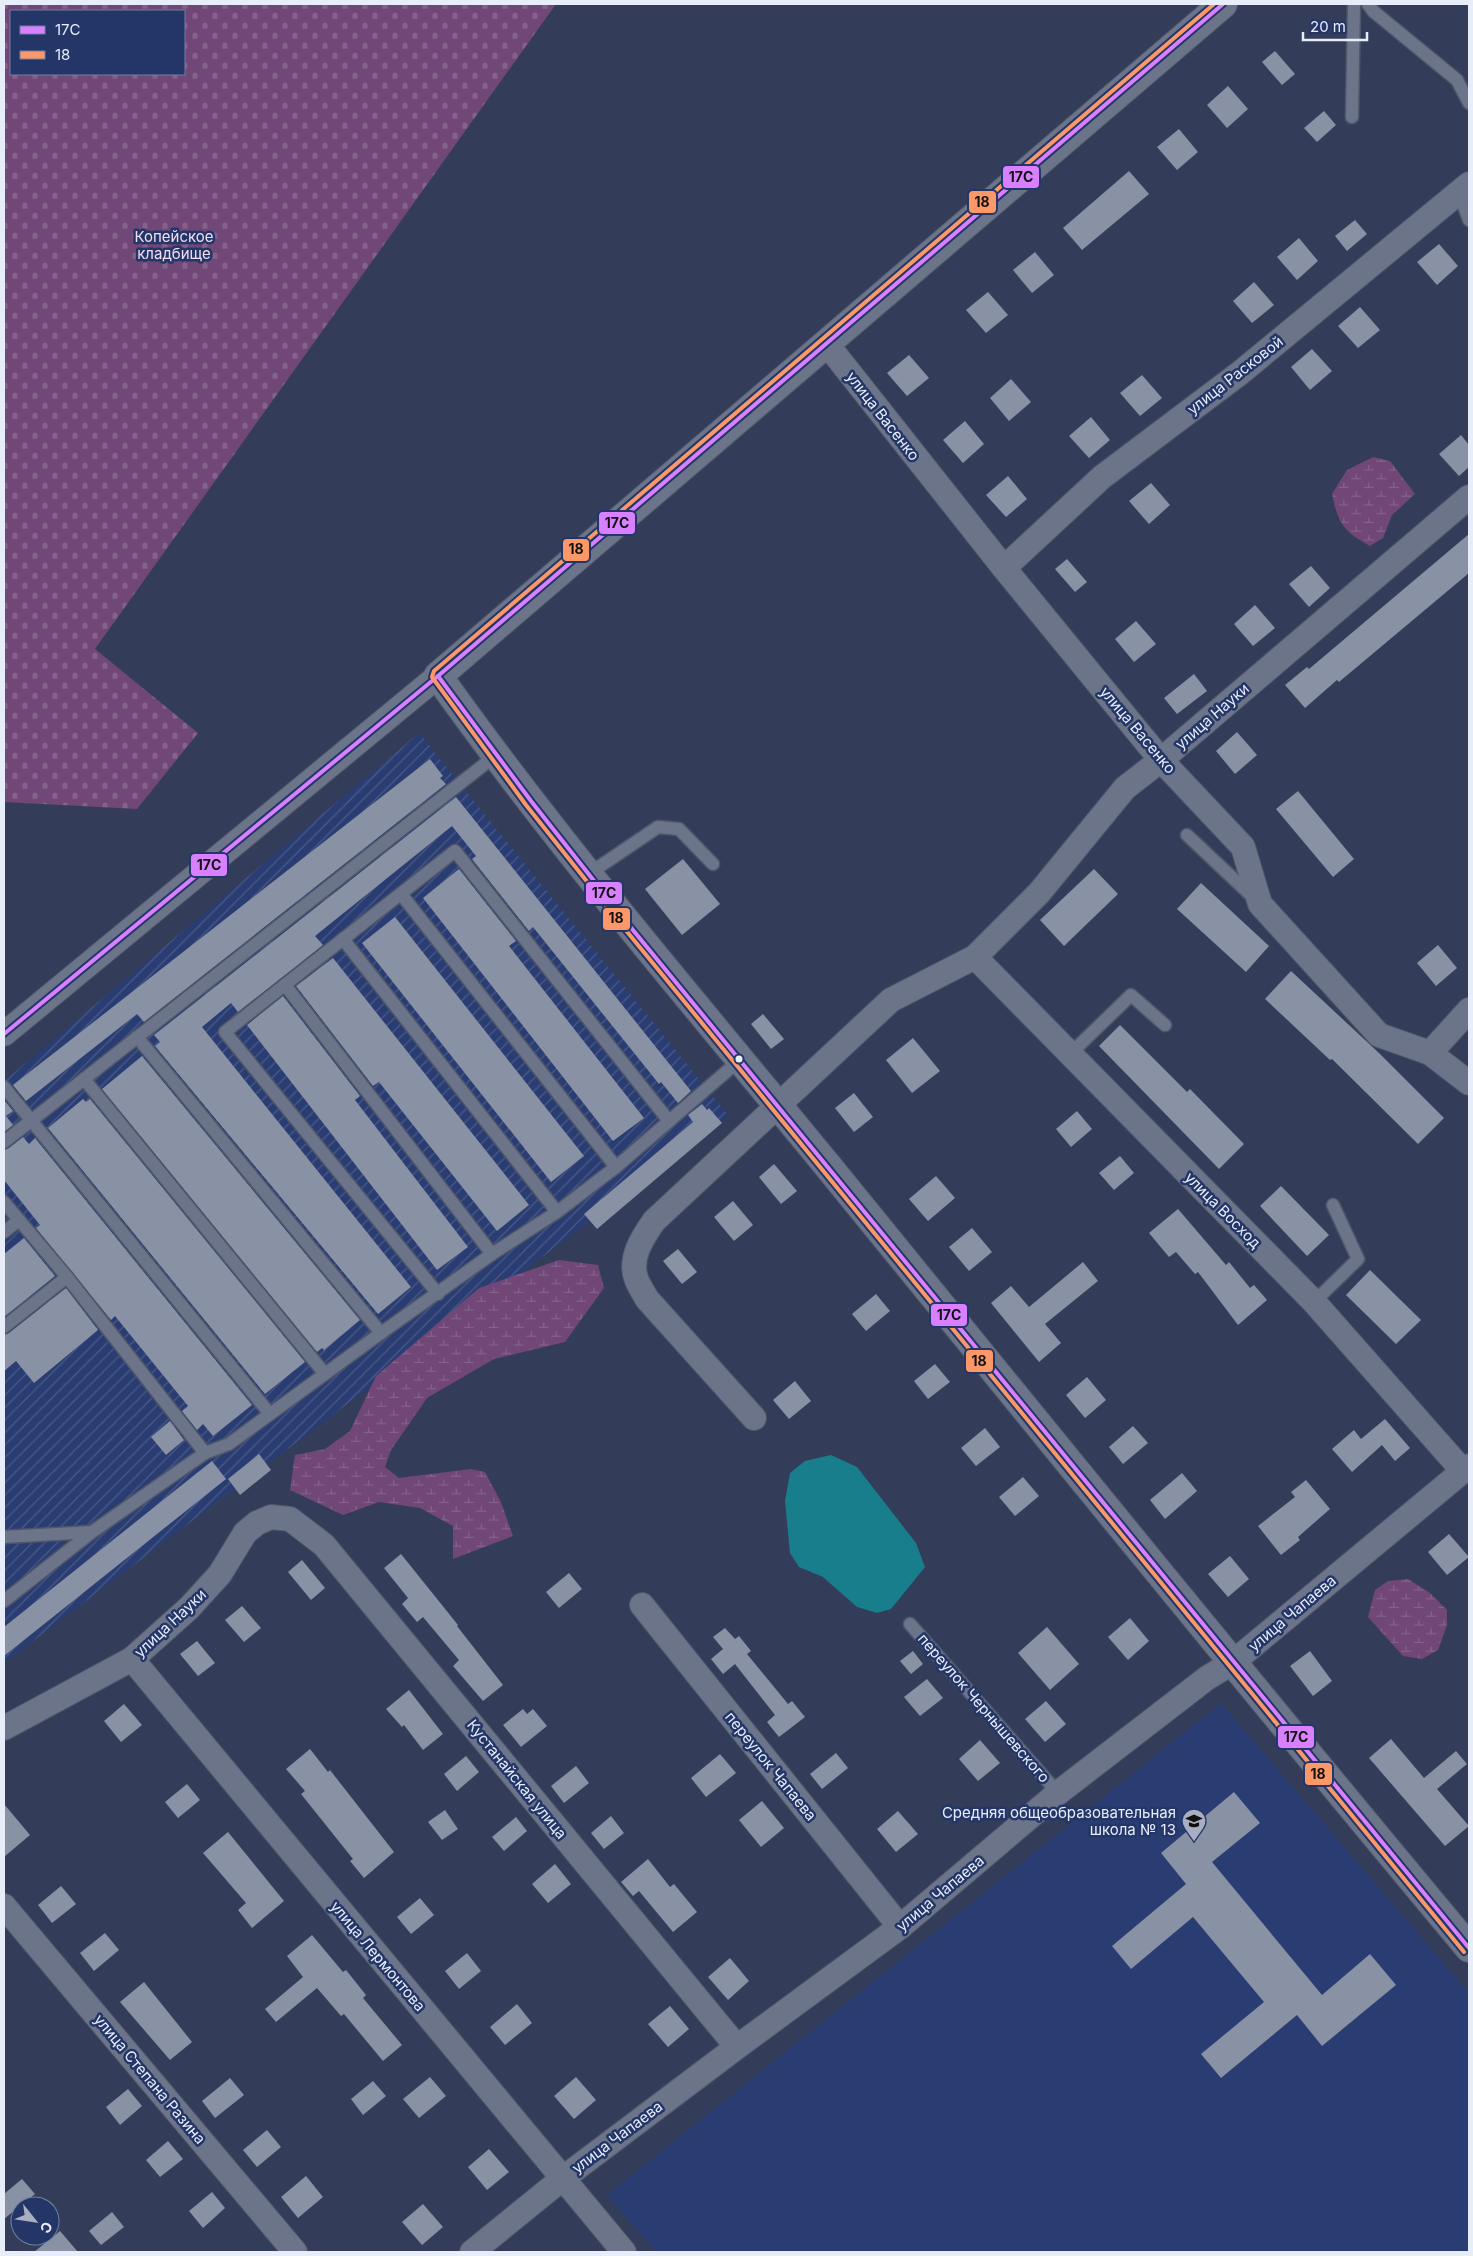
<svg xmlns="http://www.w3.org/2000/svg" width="1473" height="2256" font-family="Inter,sans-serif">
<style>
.built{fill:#2a3d72}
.industrial{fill:url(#industrial-furrows)}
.wetland{fill:url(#wetland-marsh)}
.cemetery{fill:url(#cemetery-stones);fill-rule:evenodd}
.water{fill:#197e8c}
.building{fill:#8991a5}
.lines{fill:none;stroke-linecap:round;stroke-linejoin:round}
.service-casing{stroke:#4f566a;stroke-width:15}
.minor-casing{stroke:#4f566a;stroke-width:26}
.tertiary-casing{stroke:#4f566a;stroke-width:30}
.service{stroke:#6b7489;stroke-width:12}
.minor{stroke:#6b7489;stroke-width:24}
.tertiary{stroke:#6b7489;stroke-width:28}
.bus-1-casing{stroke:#243668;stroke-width:8}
.bus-2-casing{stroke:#243668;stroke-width:8}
.bus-1{stroke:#d880ff;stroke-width:4}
.bus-2{stroke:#fc9868;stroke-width:4}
.bus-dot{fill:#e8edfa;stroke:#243668;stroke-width:2}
.labels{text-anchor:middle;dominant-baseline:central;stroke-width:5;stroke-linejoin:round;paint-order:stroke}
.park-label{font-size:15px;fill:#f2ddf2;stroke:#243668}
.street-label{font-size:15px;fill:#e8edfa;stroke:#243668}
.poi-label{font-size:15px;fill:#e8edfa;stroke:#243668;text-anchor:end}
.line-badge{stroke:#243668;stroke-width:2}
.pale-badge-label{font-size:14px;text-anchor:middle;font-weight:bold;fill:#111}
</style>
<defs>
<pattern id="industrial-furrows" width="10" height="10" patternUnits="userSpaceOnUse" patternTransform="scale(1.25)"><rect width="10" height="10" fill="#2a3d72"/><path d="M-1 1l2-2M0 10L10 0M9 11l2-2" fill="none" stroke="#495987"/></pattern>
<pattern id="wetland-marsh" width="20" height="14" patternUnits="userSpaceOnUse" patternTransform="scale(1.25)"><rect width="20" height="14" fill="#704776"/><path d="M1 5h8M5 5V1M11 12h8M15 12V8" fill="none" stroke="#84628a"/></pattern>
<pattern id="cemetery-stones" width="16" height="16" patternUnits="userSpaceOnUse" patternTransform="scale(1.25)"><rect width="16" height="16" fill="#704776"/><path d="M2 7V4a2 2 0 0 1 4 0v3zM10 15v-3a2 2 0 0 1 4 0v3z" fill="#84628a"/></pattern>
</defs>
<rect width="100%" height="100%" fill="#333d59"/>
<!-- built -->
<polygon class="built" points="1221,1703 1469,1993 1469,2252 656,2252 607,2195"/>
<!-- industrial -->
<polygon class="industrial" points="419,733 729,1116 4,1663 4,1081"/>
<!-- wetland -->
<g class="wetland">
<path d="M1373,457L1390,461L1415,494L1392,515L1383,538L1370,546C1343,531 1338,523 1332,494L1347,470Z"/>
<polygon points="559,1260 598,1265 604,1288 565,1342 494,1359 427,1398 391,1450 385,1467 399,1478 471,1469 485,1472 501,1502 513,1536 453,1559 453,1526 420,1508 379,1502 343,1515 290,1490 295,1455 325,1449 350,1431 376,1376 479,1288"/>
<polygon points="1408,1579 1430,1593 1447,1610 1447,1625 1438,1650 1422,1659 1403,1656 1368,1617 1375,1590 1388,1581"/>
</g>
<!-- cemetery -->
<path class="cemetery" d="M4,4H556L95,649L198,733L137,809L4,802ZM11,11H184V74H11Z"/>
<!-- water -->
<polygon class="water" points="831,1455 857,1467 916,1543 925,1567 891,1609 877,1613 857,1607 823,1577 799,1567 790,1553 785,1501 790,1473 805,1461"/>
<!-- building -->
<g class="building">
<polygon points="1275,51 1295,74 1282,85 1262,62"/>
<polygon points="1228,86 1248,109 1227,128 1207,105"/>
<polygon points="1324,111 1336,125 1317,142 1304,128"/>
<polygon points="1179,129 1198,152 1177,170 1157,147"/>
<polygon points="1129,171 1149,194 1082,250 1063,228"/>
<polygon points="1355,220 1367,234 1347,251 1335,236"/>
<polygon points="1299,238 1318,261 1297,280 1277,257"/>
<polygon points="1439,244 1458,266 1437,285 1417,262"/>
<polygon points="1035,252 1054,275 1032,293 1013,270"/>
<polygon points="1254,282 1274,305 1252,323 1233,301"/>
<polygon points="988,292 1008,315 986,333 966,310"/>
<polygon points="1360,307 1380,330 1358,348 1338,326"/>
<polygon points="1312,349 1332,371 1310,390 1291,367"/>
<polygon points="909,355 929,378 907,396 887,373"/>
<polygon points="1142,375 1162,398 1140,416 1120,393"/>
<polygon points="1011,379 1031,402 1009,421 990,398"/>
<polygon points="1091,417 1110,440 1089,458 1069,436"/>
<polygon points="965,421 984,444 963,463 943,440"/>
<polygon points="1461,435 1469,445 1469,467 1459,476 1439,454"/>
<polygon points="1008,476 1027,499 1006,517 986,495"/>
<polygon points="1151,483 1170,505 1149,524 1129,501"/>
<polygon points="1469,534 1469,573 1339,682 1337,680 1305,708 1285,685 1307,667 1309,669"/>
<polygon points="1067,559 1087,582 1075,592 1055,569"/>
<polygon points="1311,566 1330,588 1309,607 1289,584"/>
<polygon points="1255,605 1275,628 1253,646 1234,624"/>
<polygon points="1136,621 1156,644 1134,662 1115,639"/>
<polygon points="1194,674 1207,691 1177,714 1164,698"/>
<polygon points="1237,732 1257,755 1235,774 1216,751"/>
<polygon points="430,759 443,776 440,778 446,784 144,1022 137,1014 26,1101 13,1085"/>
<polygon points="1298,791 1354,859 1333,877 1276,809"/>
<polygon points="456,797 691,1091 678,1103 661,1082 659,1084 533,927 529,931 472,859 476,856 452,826 315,936 323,945 238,1012 231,1003 202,1027 411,1287 378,1314 155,1046 160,1042 154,1035"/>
<polygon points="683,859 720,904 682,935 645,889"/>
<polygon points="459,869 516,941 509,946 644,1118 613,1141 423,898"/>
<polygon points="1094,869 1118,894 1064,946 1040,920"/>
<polygon points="1201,883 1269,946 1246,972 1177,909"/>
<polygon points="395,917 584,1156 551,1182 362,943"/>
<polygon points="1438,945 1457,968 1436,986 1417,963"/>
<polygon points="333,958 529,1205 497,1231 379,1082 373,1086 296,986"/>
<polygon points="1291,971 1379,1053 1444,1118 1418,1144 1332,1059 1330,1060 1265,999"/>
<polygon points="283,996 360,1096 355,1100 468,1247 437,1270 247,1025"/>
<polygon points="763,1014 784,1039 771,1049 751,1024"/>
<polygon points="1120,1025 1187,1092 1190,1089 1244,1144 1219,1169 1099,1046"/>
<polygon points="913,1038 940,1071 912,1093 886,1060"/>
<polygon points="142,1056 360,1320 324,1350 322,1348 317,1352 102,1089"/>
<polygon points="854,1093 873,1117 854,1132 835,1108"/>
<polygon points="83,1099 86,1102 90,1099 305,1362 265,1394 48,1128"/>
<polygon points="4,1100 13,1111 6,1116 13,1125 4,1132"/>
<polygon points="702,1104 707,1110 709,1108 722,1123 597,1229 584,1214 693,1122 688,1115"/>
<polygon points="1077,1111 1092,1129 1071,1147 1056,1129"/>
<polygon points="23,1137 29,1144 35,1138 252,1405 213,1436 203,1424 197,1430 182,1411 188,1406 115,1316 111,1320 36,1228 40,1225 4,1180 4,1150 9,1148"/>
<polygon points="1120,1156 1134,1173 1114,1190 1099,1173"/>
<polygon points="774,1164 797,1191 781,1204 759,1177"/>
<polygon points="936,1176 955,1198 928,1221 909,1199"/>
<polygon points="1281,1186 1329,1235 1307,1256 1260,1206"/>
<polygon points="733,1201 753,1225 734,1241 714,1217"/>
<polygon points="1178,1209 1226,1265 1229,1262 1250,1288 1254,1285 1267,1300 1238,1325 1198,1272 1195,1274 1176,1252 1169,1257 1149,1233"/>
<polygon points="972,1228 992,1252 969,1271 949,1247"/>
<polygon points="24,1238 55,1276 4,1317 4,1254"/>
<polygon points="678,1249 697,1272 682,1284 663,1261"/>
<polygon points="1083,1262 1098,1281 1045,1324 1061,1343 1039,1362 991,1303 1011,1286 1029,1307"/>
<polygon points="1370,1270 1421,1320 1396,1344 1346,1295"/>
<polygon points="66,1288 98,1330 34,1383 16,1361 4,1371 4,1335 9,1333"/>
<polygon points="876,1294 890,1311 866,1331 852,1314"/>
<polygon points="935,1364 950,1382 928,1399 914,1381"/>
<polygon points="1087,1377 1106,1400 1085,1418 1066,1395"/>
<polygon points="795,1381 811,1401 789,1419 773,1400"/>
<polygon points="1385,1419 1410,1448 1395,1461 1382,1445 1352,1472 1332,1449 1354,1430 1361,1439"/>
<polygon points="170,1421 184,1440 166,1455 151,1437"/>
<polygon points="1133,1426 1148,1443 1123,1464 1109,1447"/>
<polygon points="985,1428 1000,1447 976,1466 961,1448"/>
<polygon points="259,1454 271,1470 240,1495 228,1479"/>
<polygon points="212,1461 226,1479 4,1656 4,1627"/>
<polygon points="1182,1473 1197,1491 1165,1519 1150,1500"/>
<polygon points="1023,1477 1039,1496 1015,1516 999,1497"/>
<polygon points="1306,1480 1330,1509 1298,1537 1300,1540 1281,1555 1258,1526 1295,1497 1291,1492"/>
<polygon points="1449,1534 1469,1557 1447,1575 1428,1552"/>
<polygon points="401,1554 458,1625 457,1626 503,1685 483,1701 453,1666 459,1660 423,1617 417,1622 402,1604 408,1598 384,1568"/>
<polygon points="1230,1556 1249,1579 1228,1597 1208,1574"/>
<polygon points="302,1560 325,1588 311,1600 288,1572"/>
<polygon points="569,1573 582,1589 559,1608 546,1592"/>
<polygon points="242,1606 261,1628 244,1642 225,1620"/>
<polygon points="1130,1618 1149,1641 1128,1660 1108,1637"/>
<polygon points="1047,1627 1079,1664 1050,1690 1018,1653"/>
<polygon points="725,1628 735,1639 739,1636 751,1651 747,1654 788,1704 792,1701 805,1717 779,1737 767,1722 775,1715 735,1664 723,1674 711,1659 723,1649 713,1637"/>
<polygon points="197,1641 215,1663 198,1676 180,1654"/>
<polygon points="913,1651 923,1664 911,1674 900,1661"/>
<polygon points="1310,1651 1332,1681 1313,1696 1290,1666"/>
<polygon points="927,1679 943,1698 920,1716 904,1697"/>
<polygon points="409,1690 443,1734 423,1750 404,1725 402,1727 386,1709"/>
<polygon points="1046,1701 1066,1724 1045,1742 1025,1719"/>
<polygon points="124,1704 142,1725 121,1742 104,1721"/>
<polygon points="523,1709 527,1714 533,1709 547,1726 521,1747 503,1725"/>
<polygon points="1391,1739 1424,1778 1456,1751 1467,1764 1437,1789 1469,1826 1445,1846 1369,1758"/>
<polygon points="980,1740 1000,1763 978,1781 959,1759"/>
<polygon points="310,1749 328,1772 330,1770 394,1852 364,1878 350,1861 353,1859 301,1794 305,1791 286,1769"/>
<polygon points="836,1753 848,1768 822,1789 810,1774"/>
<polygon points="720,1754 736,1773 706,1797 691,1778"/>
<polygon points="466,1756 479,1772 457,1791 444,1774"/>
<polygon points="576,1766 589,1783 564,1803 551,1786"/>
<polygon points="187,1784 200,1800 178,1818 165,1802"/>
<polygon points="1234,1792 1260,1823 1212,1862 1322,1995 1370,1954 1396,1985 1322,2046 1297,2015 1221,2078 1201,2054 1264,2002 1193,1917 1131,1969 1112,1946 1186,1884 1161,1853"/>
<polygon points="762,1801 784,1828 761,1847 739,1820"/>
<polygon points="4,1804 30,1835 4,1857"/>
<polygon points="445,1810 458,1829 442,1840 428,1822"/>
<polygon points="898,1811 918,1834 896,1852 877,1829"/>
<polygon points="611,1816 624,1833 604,1849 591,1833"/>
<polygon points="516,1817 527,1831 504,1851 492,1837"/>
<polygon points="228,1832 284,1901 252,1928 238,1910 246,1903 203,1853"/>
<polygon points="648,1859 670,1887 674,1884 697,1912 673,1932 639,1891 633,1896 621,1882"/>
<polygon points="555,1864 571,1884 548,1903 532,1884"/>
<polygon points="61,1886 76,1904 52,1923 38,1905"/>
<polygon points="420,1898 434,1915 411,1934 397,1917"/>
<polygon points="105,1933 119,1950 94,1971 80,1953"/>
<polygon points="312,1935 343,1972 346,1970 366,1995 363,1998 402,2045 383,2061 344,2014 341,2016 317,1988 276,2022 265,2009 303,1977 287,1956"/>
<polygon points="467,1953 481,1971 459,1989 445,1971"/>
<polygon points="730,1958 749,1981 728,2000 708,1977"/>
<polygon points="144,1982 192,2042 170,2060 120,2002"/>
<polygon points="517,2004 532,2023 505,2045 490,2027"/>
<polygon points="670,2006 689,2029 668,2047 648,2024"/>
<polygon points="430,2077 446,2096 419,2118 403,2099"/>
<polygon points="576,2077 596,2100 574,2119 554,2096"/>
<polygon points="230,2078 244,2095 215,2118 202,2101"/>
<polygon points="373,2081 386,2096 363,2115 351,2099"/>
<polygon points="128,2089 142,2106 120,2125 106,2107"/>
<polygon points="267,2130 281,2147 257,2167 243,2150"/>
<polygon points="168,2141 183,2159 160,2177 146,2160"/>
<polygon points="489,2149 509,2172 487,2190 468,2167"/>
<polygon points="306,2176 323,2197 298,2218 281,2197"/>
<polygon points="22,2179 35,2194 4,2219 4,2194"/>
<polygon points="212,2192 225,2208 203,2228 189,2211"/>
<polygon points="423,2204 443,2227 422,2245 402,2222"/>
<polygon points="112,2212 124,2227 101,2245 89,2231"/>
<polygon points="60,2231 78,2252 34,2252"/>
</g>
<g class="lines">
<defs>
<g id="service">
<polyline points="1368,4 1373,11 1457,80 1469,103"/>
<polyline points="1352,117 1354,4"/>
<polyline points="1459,193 1469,220"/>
<polyline points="1187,835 1255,899"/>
<polyline points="587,875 658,827 679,829 713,864"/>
<polyline points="401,894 616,1167"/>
<polyline points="343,939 557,1212"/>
<polyline points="285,985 492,1254"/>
<polyline points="137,1037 381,1333"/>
<polyline points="1070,1054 1131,995 1165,1025"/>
<polyline points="84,1079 325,1374"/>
<polyline points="4,1087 270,1414"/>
<polyline points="4,1142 495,756"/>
<polyline points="4,1202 67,1277 205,1453"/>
<polyline points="4,1232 19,1220"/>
<polyline points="438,1294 225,1032 455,851 669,1121"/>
<polyline points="1314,1302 1358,1259 1333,1205"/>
<polyline points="4,1327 67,1277"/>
<polyline points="4,1537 92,1532 205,1453 229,1444 381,1333 492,1254 557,1212 616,1167 741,1059"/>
<polyline points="4,1601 92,1532"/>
<polyline points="910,1624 1058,1793"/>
</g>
<g id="minor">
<polyline points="826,343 1004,568 1161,760 1243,847 1260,904 1379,1035 1430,1053 1469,1083"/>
<polyline points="1004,568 1102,477 1240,373 1469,184"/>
<polyline points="975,957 1314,1302 1463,1471"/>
<polyline points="4,1034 438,676"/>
<polyline points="1430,1053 1469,1010"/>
<path d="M754,1418L647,1299C644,1293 638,1285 636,1278C629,1257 643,1237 654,1221L891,1000L975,957L1039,893L1125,788L1161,760L1469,497"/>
<polyline points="642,1605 900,1927"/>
<polyline points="132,1659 624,2252"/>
<polyline points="4,1728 132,1659 189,1608 220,1574 245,1533 257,1523 271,1517 290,1519 324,1545 737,2047"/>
<polyline points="4,1906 295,2252"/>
<polyline points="472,2252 562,2179 737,2047 900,1927 1058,1793 1207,1678 1232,1663 1469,1466"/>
</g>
<path id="tertiary" d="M1223,4L438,676C559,846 695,1004 827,1165C1040,1427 1253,1689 1469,1948"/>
</defs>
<!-- service casing -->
<use href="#service" class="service-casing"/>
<!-- minor casing -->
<use href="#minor" class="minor-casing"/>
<!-- tertiary casing -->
<use href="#tertiary" class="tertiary-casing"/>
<!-- service -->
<use href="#service" class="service"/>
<!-- minor -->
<use href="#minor" class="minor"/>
<!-- tertiary -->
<use href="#tertiary" class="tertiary"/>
<defs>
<g id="bus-1">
<polyline points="438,676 531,801 628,924 1469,1948"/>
<polyline points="4,1034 438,676 1223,4"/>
</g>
<polyline id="bus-2" points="1214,4 434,671 432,677 526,805 624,928 1464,1952"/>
</defs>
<!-- bus-1 casing -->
<use href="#bus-1" class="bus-1-casing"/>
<!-- bus-2 casing -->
<use href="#bus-2" class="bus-2-casing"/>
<!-- bus-1 -->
<use href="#bus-1" class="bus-1"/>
<!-- bus-2 -->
<use href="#bus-2" class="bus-2"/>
</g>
<!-- icons -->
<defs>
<symbol id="school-pin" viewBox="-11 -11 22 30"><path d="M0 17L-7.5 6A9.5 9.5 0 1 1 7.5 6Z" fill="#a9afc2" stroke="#243668"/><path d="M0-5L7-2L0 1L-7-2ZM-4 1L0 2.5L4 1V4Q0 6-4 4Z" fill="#111"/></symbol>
</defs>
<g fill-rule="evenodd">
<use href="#school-pin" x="1180" y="1807" width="28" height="38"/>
</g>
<!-- markers -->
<circle class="bus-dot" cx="739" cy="1059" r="4.5"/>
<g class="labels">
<!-- park labels -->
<g class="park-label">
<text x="174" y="236">Копейское<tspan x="174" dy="17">кладбище</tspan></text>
</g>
<!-- street labels -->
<g class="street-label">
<text transform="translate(1235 375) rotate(-38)">улица Расковой</text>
<text transform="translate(883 416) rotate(52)">улица Васенко</text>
<text transform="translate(1212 716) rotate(-41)">улица Науки</text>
<text transform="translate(1138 730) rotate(50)">улица Васенко</text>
<text transform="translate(1223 1210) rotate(45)">улица Восход</text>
<text transform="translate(1292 1613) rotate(-40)">улица Чапаева</text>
<text transform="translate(170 1623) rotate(-43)">улица Науки</text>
<text transform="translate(984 1708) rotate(49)">переулок Чернышевского</text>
<text transform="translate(771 1766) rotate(51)">переулок Чапаева</text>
<text transform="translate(517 1779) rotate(51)">Кустанайская улица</text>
<text transform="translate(940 1893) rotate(-40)">улица Чапаева</text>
<text transform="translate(378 1956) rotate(50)">улица Лермонтова</text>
<text transform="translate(150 2079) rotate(50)">улица Степана Разина</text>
<text transform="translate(617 2137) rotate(-37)">улица Чапаева</text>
</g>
<!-- poi labels -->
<g class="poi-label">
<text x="1176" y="1812">Средняя общеобразовательная<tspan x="1176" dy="17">школа № 13</tspan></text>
</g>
</g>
<g class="line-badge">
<rect x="1002" y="165" width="38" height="24" rx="5" fill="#d880ff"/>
<rect x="968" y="190" width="29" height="24" rx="5" fill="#fc9868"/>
<rect x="598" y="511" width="38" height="24" rx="5" fill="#d880ff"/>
<rect x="562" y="538" width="28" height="24" rx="5" fill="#fc9868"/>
<rect x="190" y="853" width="38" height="24" rx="5" fill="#d880ff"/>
<rect x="585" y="881" width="38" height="24" rx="5" fill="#d880ff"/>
<rect x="602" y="907" width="29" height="24" rx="5" fill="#fc9868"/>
<rect x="930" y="1303" width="38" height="24" rx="5" fill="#d880ff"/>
<rect x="965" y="1349" width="29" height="24" rx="5" fill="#fc9868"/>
<rect x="1277" y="1725" width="38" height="24" rx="5" fill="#d880ff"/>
<rect x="1304" y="1762" width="29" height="24" rx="5" fill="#fc9868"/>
</g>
<g class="pale-badge-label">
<text x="1021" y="182">17С</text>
<text x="982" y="207">18</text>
<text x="617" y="528">17С</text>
<text x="576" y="554">18</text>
<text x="209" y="870">17С</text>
<text x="604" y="898">17С</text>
<text x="616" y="923">18</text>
<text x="949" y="1320">17С</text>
<text x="979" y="1366">18</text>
<text x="1296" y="1742">17С</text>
<text x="1318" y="1779">18</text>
</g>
<!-- border -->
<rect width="1473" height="2256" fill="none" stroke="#e8edfa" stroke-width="10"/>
<!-- legend -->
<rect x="10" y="10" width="175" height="65" fill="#243668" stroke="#727fa2"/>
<rect x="20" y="26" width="25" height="8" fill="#d880ff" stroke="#727fa2"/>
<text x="55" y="35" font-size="15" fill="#e8edfa">17С</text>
<rect x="20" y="51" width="25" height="8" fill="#fc9868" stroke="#727fa2"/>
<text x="55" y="60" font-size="15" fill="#e8edfa">18</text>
<!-- north arrow -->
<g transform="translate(35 2221) rotate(120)"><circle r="24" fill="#243668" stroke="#727fa2"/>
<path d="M0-4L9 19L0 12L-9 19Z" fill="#a9afc2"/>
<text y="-8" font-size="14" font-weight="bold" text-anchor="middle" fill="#e8edfa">С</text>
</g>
<!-- scale -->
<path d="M1303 32v8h64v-8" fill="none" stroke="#e8edfa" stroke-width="2.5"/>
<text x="1310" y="32" font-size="15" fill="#e8edfa" stroke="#243668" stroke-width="4" paint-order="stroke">20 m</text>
</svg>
